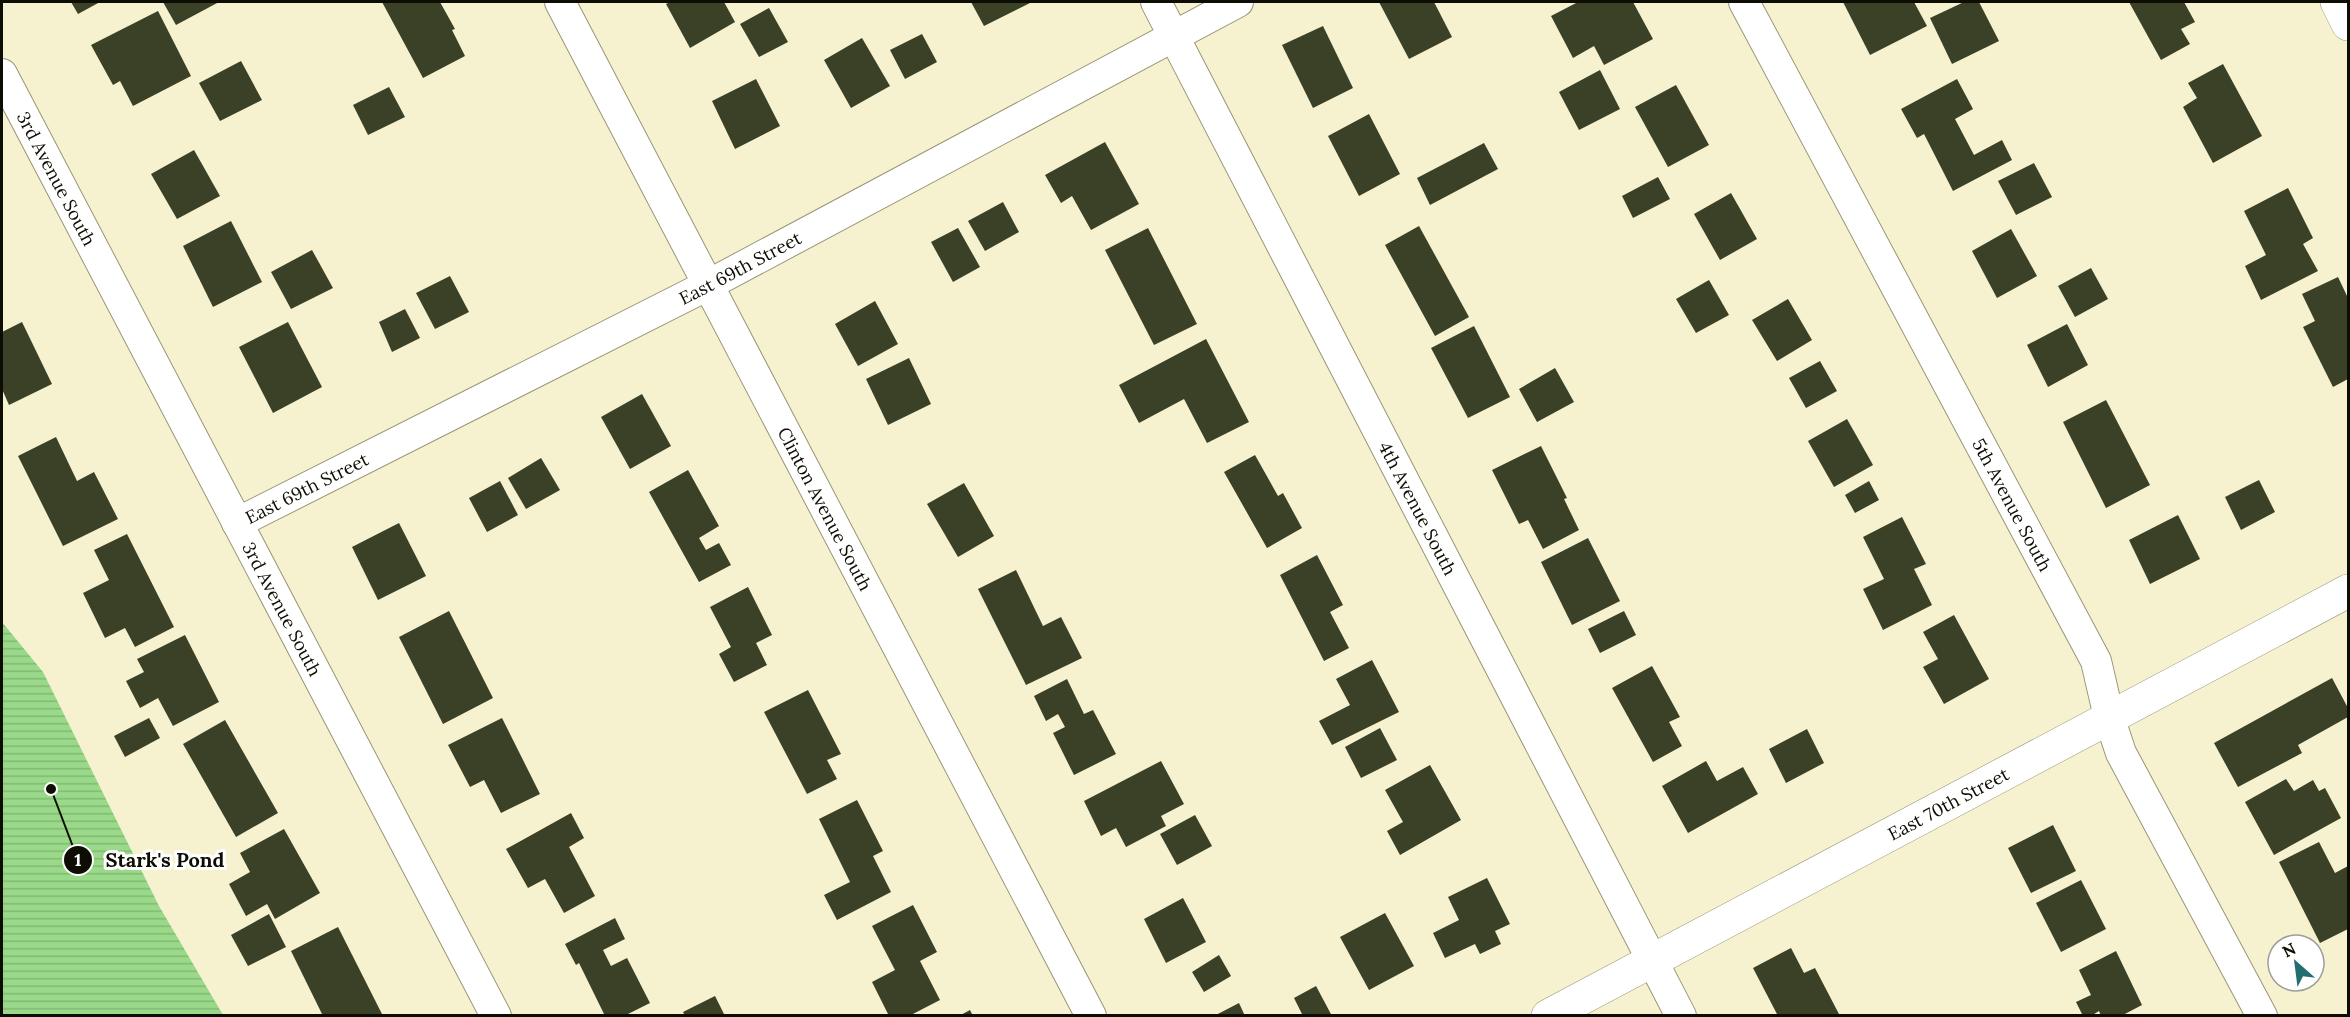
<svg xmlns="http://www.w3.org/2000/svg" width="2350" height="1017" font-family="Lora,serif">
<style>
.water{fill:url(#water-rules)}
.building{fill:#3a4126}
.lines{fill:none;stroke-linecap:round;stroke-linejoin:round}
.street-casing{stroke:#999576;stroke-width:32}
.secondary-casing{stroke:#999576;stroke-width:34}
.street{stroke:#fff;stroke-width:30}
.secondary{stroke:#fff;stroke-width:33}
.labels{text-anchor:middle;dominant-baseline:central;stroke-width:6;stroke-linejoin:round;paint-order:stroke}
.street-label{font-size:18px;fill:#0e0d03;stroke:#fff}
.leader{fill:none;stroke:#0e0d03;stroke-width:2}
.callout-dot{fill:#0e0d03;stroke:#fff;stroke-width:2}
.mark-label{font-size:18px;text-anchor:middle;font-weight:bold;fill:#fff}
.callout-label{font-size:20px;text-anchor:middle;font-weight:bold;fill:#0e0d03;stroke:#fff;stroke-width:6;stroke-linejoin:round;paint-order:stroke}
</style>
<defs>
<pattern id="water-rules" width="6" height="5" patternUnits="userSpaceOnUse" patternTransform="scale(1.5)"><rect width="6" height="5" fill="#99d989"/><path d="M0 2.5h6" fill="none" stroke="#83b975"/></pattern>
</defs>
<rect width="100%" height="100%" fill="#f6f2d0"/>
<!-- water -->
<polygon class="water" points="2,622 43,672 159,906 223,1015 2,1015"/>
<!-- building -->
<g class="building">
<polygon points="71,2 100,2 78,14"/>
<polygon points="163,2 219,2 176,25"/>
<polygon points="382,2 440,2 455,29 452,30 465,56 423,78"/>
<polygon points="670,2 724,2 735,22 690,48 666,4"/>
<polygon points="971,2 1032,2 984,26"/>
<polygon points="1379,2 1434,2 1452,37 1409,59"/>
<polygon points="1578,2 1633,2 1653,39 1604,65 1594,46 1573,58 1551,16"/>
<polygon points="1843,2 1914,2 1927,26 1870,55"/>
<polygon points="1964,2 1979,2 1999,41 1952,64 1930,18"/>
<polygon points="2129,2 2184,2 2195,22 2181,29 2190,44 2161,60"/>
<polygon points="769,8 788,42 759,57 740,24"/>
<polygon points="158,11 191,76 133,106 120,81 113,85 91,45"/>
<polygon points="1323,26 1353,88 1313,108 1282,45"/>
<polygon points="922,34 937,62 905,79 890,50"/>
<polygon points="862,38 890,86 851,108 824,60"/>
<polygon points="241,61 262,100 220,121 199,83"/>
<polygon points="2223,64 2262,136 2213,163 2183,107 2197,98 2188,83"/>
<polygon points="1600,70 1620,109 1579,130 1559,92"/>
<polygon points="756,79 780,126 735,149 712,101"/>
<polygon points="1957,79 1973,109 1955,119 1974,155 2002,140 2012,160 1953,191 1924,134 1917,138 1901,109"/>
<polygon points="1676,85 1709,145 1668,167 1635,107"/>
<polygon points="389,87 405,117 368,135 353,105"/>
<polygon points="1369,114 1400,174 1359,196 1328,136"/>
<polygon points="1105,142 1139,204 1091,230 1072,196 1061,203 1045,175"/>
<polygon points="1484,143 1498,169 1430,205 1417,178"/>
<polygon points="194,150 220,196 177,219 151,174"/>
<polygon points="2034,163 2052,197 2016,215 1998,181"/>
<polygon points="1658,177 1670,199 1633,218 1622,196"/>
<polygon points="2288,188 2313,238 2303,244 2318,271 2261,300 2245,266 2266,255 2244,211"/>
<polygon points="1731,193 1757,239 1720,260 1694,214"/>
<polygon points="1003,202 1019,232 985,251 968,221"/>
<polygon points="231,221 262,282 213,307 183,246"/>
<polygon points="1419,226 1469,317 1435,336 1385,245"/>
<polygon points="958,228 980,267 953,282 931,242"/>
<polygon points="1148,228 1197,324 1154,345 1105,250"/>
<polygon points="2011,229 2037,276 1997,298 1972,251"/>
<polygon points="312,250 333,288 291,309 271,272"/>
<polygon points="2091,268 2108,299 2075,317 2058,286"/>
<polygon points="450,276 469,312 435,329 416,293"/>
<polygon points="2338,277 2348,298 2348,379 2333,387 2303,327 2315,321 2302,294"/>
<polygon points="1709,280 1729,315 1696,333 1676,299"/>
<polygon points="1788,299 1812,340 1777,361 1752,320"/>
<polygon points="875,301 898,344 858,366 835,324"/>
<polygon points="405,309 420,338 392,352 379,322"/>
<polygon points="22,322 52,384 9,405 2,389 2,332"/>
<polygon points="288,322 322,387 273,413 239,347"/>
<polygon points="2067,324 2088,365 2048,387 2027,345"/>
<polygon points="1474,326 1510,397 1468,418 1431,348"/>
<polygon points="1206,339 1249,422 1207,443 1184,399 1139,423 1119,385"/>
<polygon points="909,358 931,404 888,425 866,379"/>
<polygon points="1820,361 1837,391 1806,408 1789,378"/>
<polygon points="1555,368 1574,402 1537,422 1519,389"/>
<polygon points="642,394 671,446 630,469 601,417"/>
<polygon points="2106,400 2150,485 2106,508 2063,422"/>
<polygon points="1847,419 1873,465 1834,487 1808,441"/>
<polygon points="56,437 77,481 94,472 118,519 63,546 18,456"/>
<polygon points="1541,446 1567,498 1564,499 1579,530 1543,549 1528,520 1519,524 1492,470"/>
<polygon points="1255,455 1278,496 1283,493 1302,528 1267,548 1224,472"/>
<polygon points="541,458 560,490 526,509 508,478"/>
<polygon points="688,470 719,526 699,538 706,550 719,543 731,565 699,582 649,492"/>
<polygon points="2259,480 2275,512 2241,530 2225,497"/>
<polygon points="500,481 518,515 487,532 469,498"/>
<polygon points="1869,481 1879,500 1855,513 1845,495"/>
<polygon points="964,483 994,536 958,557 927,504"/>
<polygon points="2178,515 2200,559 2150,584 2129,540"/>
<polygon points="1902,517 1926,564 1914,569 1932,605 1883,630 1863,589 1884,579 1863,537"/>
<polygon points="399,523 426,576 378,600 352,547"/>
<polygon points="127,534 174,627 135,647 125,628 105,638 83,593 109,580 94,550"/>
<polygon points="1588,538 1620,601 1572,625 1541,562"/>
<polygon points="1317,555 1343,605 1330,612 1349,648 1324,661 1280,575"/>
<polygon points="1016,570 1043,626 1061,617 1082,658 1026,685 978,589"/>
<polygon points="748,587 772,635 756,643 767,665 734,682 719,654 731,647 710,607"/>
<polygon points="449,611 493,698 443,724 399,637"/>
<polygon points="1624,611 1636,635 1600,653 1588,629"/>
<polygon points="1954,615 1989,679 1944,704 1923,667 1938,659 1923,632"/>
<polygon points="185,635 219,702 173,726 158,698 140,708 126,681 144,672 137,659"/>
<polygon points="1372,660 1399,712 1332,745 1319,721 1350,705 1336,679"/>
<polygon points="1652,666 1680,717 1669,722 1682,746 1653,762 1612,688"/>
<polygon points="2332,678 2348,708 2348,717 2298,745 2302,753 2238,787 2214,743"/>
<polygon points="1067,679 1084,714 1093,710 1116,754 1074,775 1053,733 1065,727 1058,714 1046,721 1034,696"/>
<polygon points="808,690 841,754 827,760 837,779 807,794 764,712"/>
<polygon points="149,718 160,738 125,757 114,736"/>
<polygon points="502,718 540,794 501,813 484,780 470,787 448,745"/>
<polygon points="225,720 278,813 236,837 183,744"/>
<polygon points="1380,728 1397,760 1361,778 1345,747"/>
<polygon points="1807,729 1824,763 1786,783 1769,749"/>
<polygon points="1161,761 1184,804 1161,816 1166,826 1126,847 1116,828 1101,836 1084,801"/>
<polygon points="1706,761 1717,781 1743,767 1758,794 1688,833 1662,786"/>
<polygon points="1430,765 1461,820 1400,855 1387,831 1403,822 1385,790"/>
<polygon points="2286,779 2294,791 2313,780 2319,791 2325,788 2341,818 2274,855 2245,802"/>
<polygon points="857,800 883,851 873,856 891,892 837,920 824,895 850,882 819,819"/>
<polygon points="571,813 584,838 569,847 595,896 564,913 545,879 528,888 506,849"/>
<polygon points="1195,815 1212,846 1177,865 1160,834"/>
<polygon points="2053,825 2076,871 2031,893 2008,848"/>
<polygon points="284,829 320,893 275,919 267,904 246,916 229,884 250,872 240,853"/>
<polygon points="2319,842 2335,873 2348,866 2348,929 2320,943 2279,862"/>
<polygon points="1487,878 1510,924 1495,931 1501,944 1480,954 1475,944 1445,958 1433,933 1459,920 1448,897"/>
<polygon points="2081,880 2106,929 2061,952 2036,903"/>
<polygon points="1183,898 1206,942 1166,963 1144,919"/>
<polygon points="913,905 937,952 920,961 940,1000 909,1016 889,1016 872,982 895,970 872,926"/>
<polygon points="1385,913 1414,966 1369,990 1340,937"/>
<polygon points="269,914 286,947 248,966 231,935"/>
<polygon points="615,918 625,939 603,950 611,966 627,958 650,1003 624,1016 605,1016 579,963 576,965 565,944"/>
<polygon points="338,927 383,1016 323,1016 291,951"/>
<polygon points="1791,948 1804,973 1815,968 1840,1016 1778,1016 1753,968"/>
<polygon points="2116,951 2142,1005 2121,1016 2101,1016 2099,1011 2091,1016 2083,1016 2076,1002 2091,995 2079,970"/>
<polygon points="1219,955 1231,976 1204,992 1192,972"/>
<polygon points="1316,986 1332,1016 1303,1016 1294,998"/>
<polygon points="715,996 725,1016 685,1016 683,1012"/>
<polygon points="1239,1003 1245,1016 1214,1016"/>
<polygon points="970,1010 973,1016 959,1016"/>
</g>
<g class="lines">
<defs>
<g id="street">
<path id="s1" d="M560,2L1091,1016"/>
<path id="s2" d="M1156,2L1681,1016"/>
<path id="s3" d="M1744,2L2096,661L2109,717L2121,753L2262,1016"/>
<path id="s4" d="M2,74L496,1016"/>
<path id="s5" d="M237,523L708,285L1238,2"/>
</g>
<g id="secondary">
<polyline points="2337,2 2348,24"/>
<path id="s6" d="M1548,1016L2348,591"/>
</g>
</defs>
<!-- street casing -->
<use href="#street" class="street-casing"/>
<!-- secondary casing -->
<use href="#secondary" class="secondary-casing"/>
<!-- street -->
<use href="#street" class="street"/>
<!-- secondary -->
<use href="#secondary" class="secondary"/>
</g>
<g class="labels">
<!-- street labels -->
<g class="street-label">
<text stroke="none"><textPath href="#s4" startOffset="118">3rd Avenue South</textPath></text>
<text stroke="none"><textPath href="#s5" startOffset="564">East 69th Street</textPath></text>
<text stroke="none"><textPath href="#s5" startOffset="78">East 69th Street</textPath></text>
<text stroke="none"><textPath href="#s3" startOffset="570">5th Avenue South</textPath></text>
<text stroke="none"><textPath href="#s1" startOffset="572">Clinton Avenue South</textPath></text>
<text stroke="none"><textPath href="#s2" startOffset="570">4th Avenue South</textPath></text>
<text stroke="none"><textPath href="#s4" startOffset="604">3rd Avenue South</textPath></text>
<text stroke="none"><textPath href="#s6" startOffset="453">East 70th Street</textPath></text>
</g>
</g>
<!-- callouts -->
<path class="leader" d="M51 789L78 860"/>
<g class="callout-dot">
<circle cx="51" cy="789" r="6"/>
<circle cx="78" cy="860" r="15"/>
</g>
<g class="mark-label">
<text x="78" y="866">1</text>
</g>
<g class="callout-label">
<text x="165" y="867">Stark's Pond</text>
</g>
<!-- border -->
<rect width="2350" height="1017" fill="none" stroke="#0e0d03" stroke-width="6"/>
<!-- north arrow -->
<g transform="translate(2296 963) rotate(332)"><circle r="28" fill="#ffffff" stroke="#9f9e9a" stroke-width="1.5"/>
<path d="M0-4.5L10 22L0 15L-10 22Z" fill="#236e6f"/>
<text y="-9" font-size="16" font-weight="bold" text-anchor="middle" fill="#0e0d03">N</text>
</g>
</svg>
